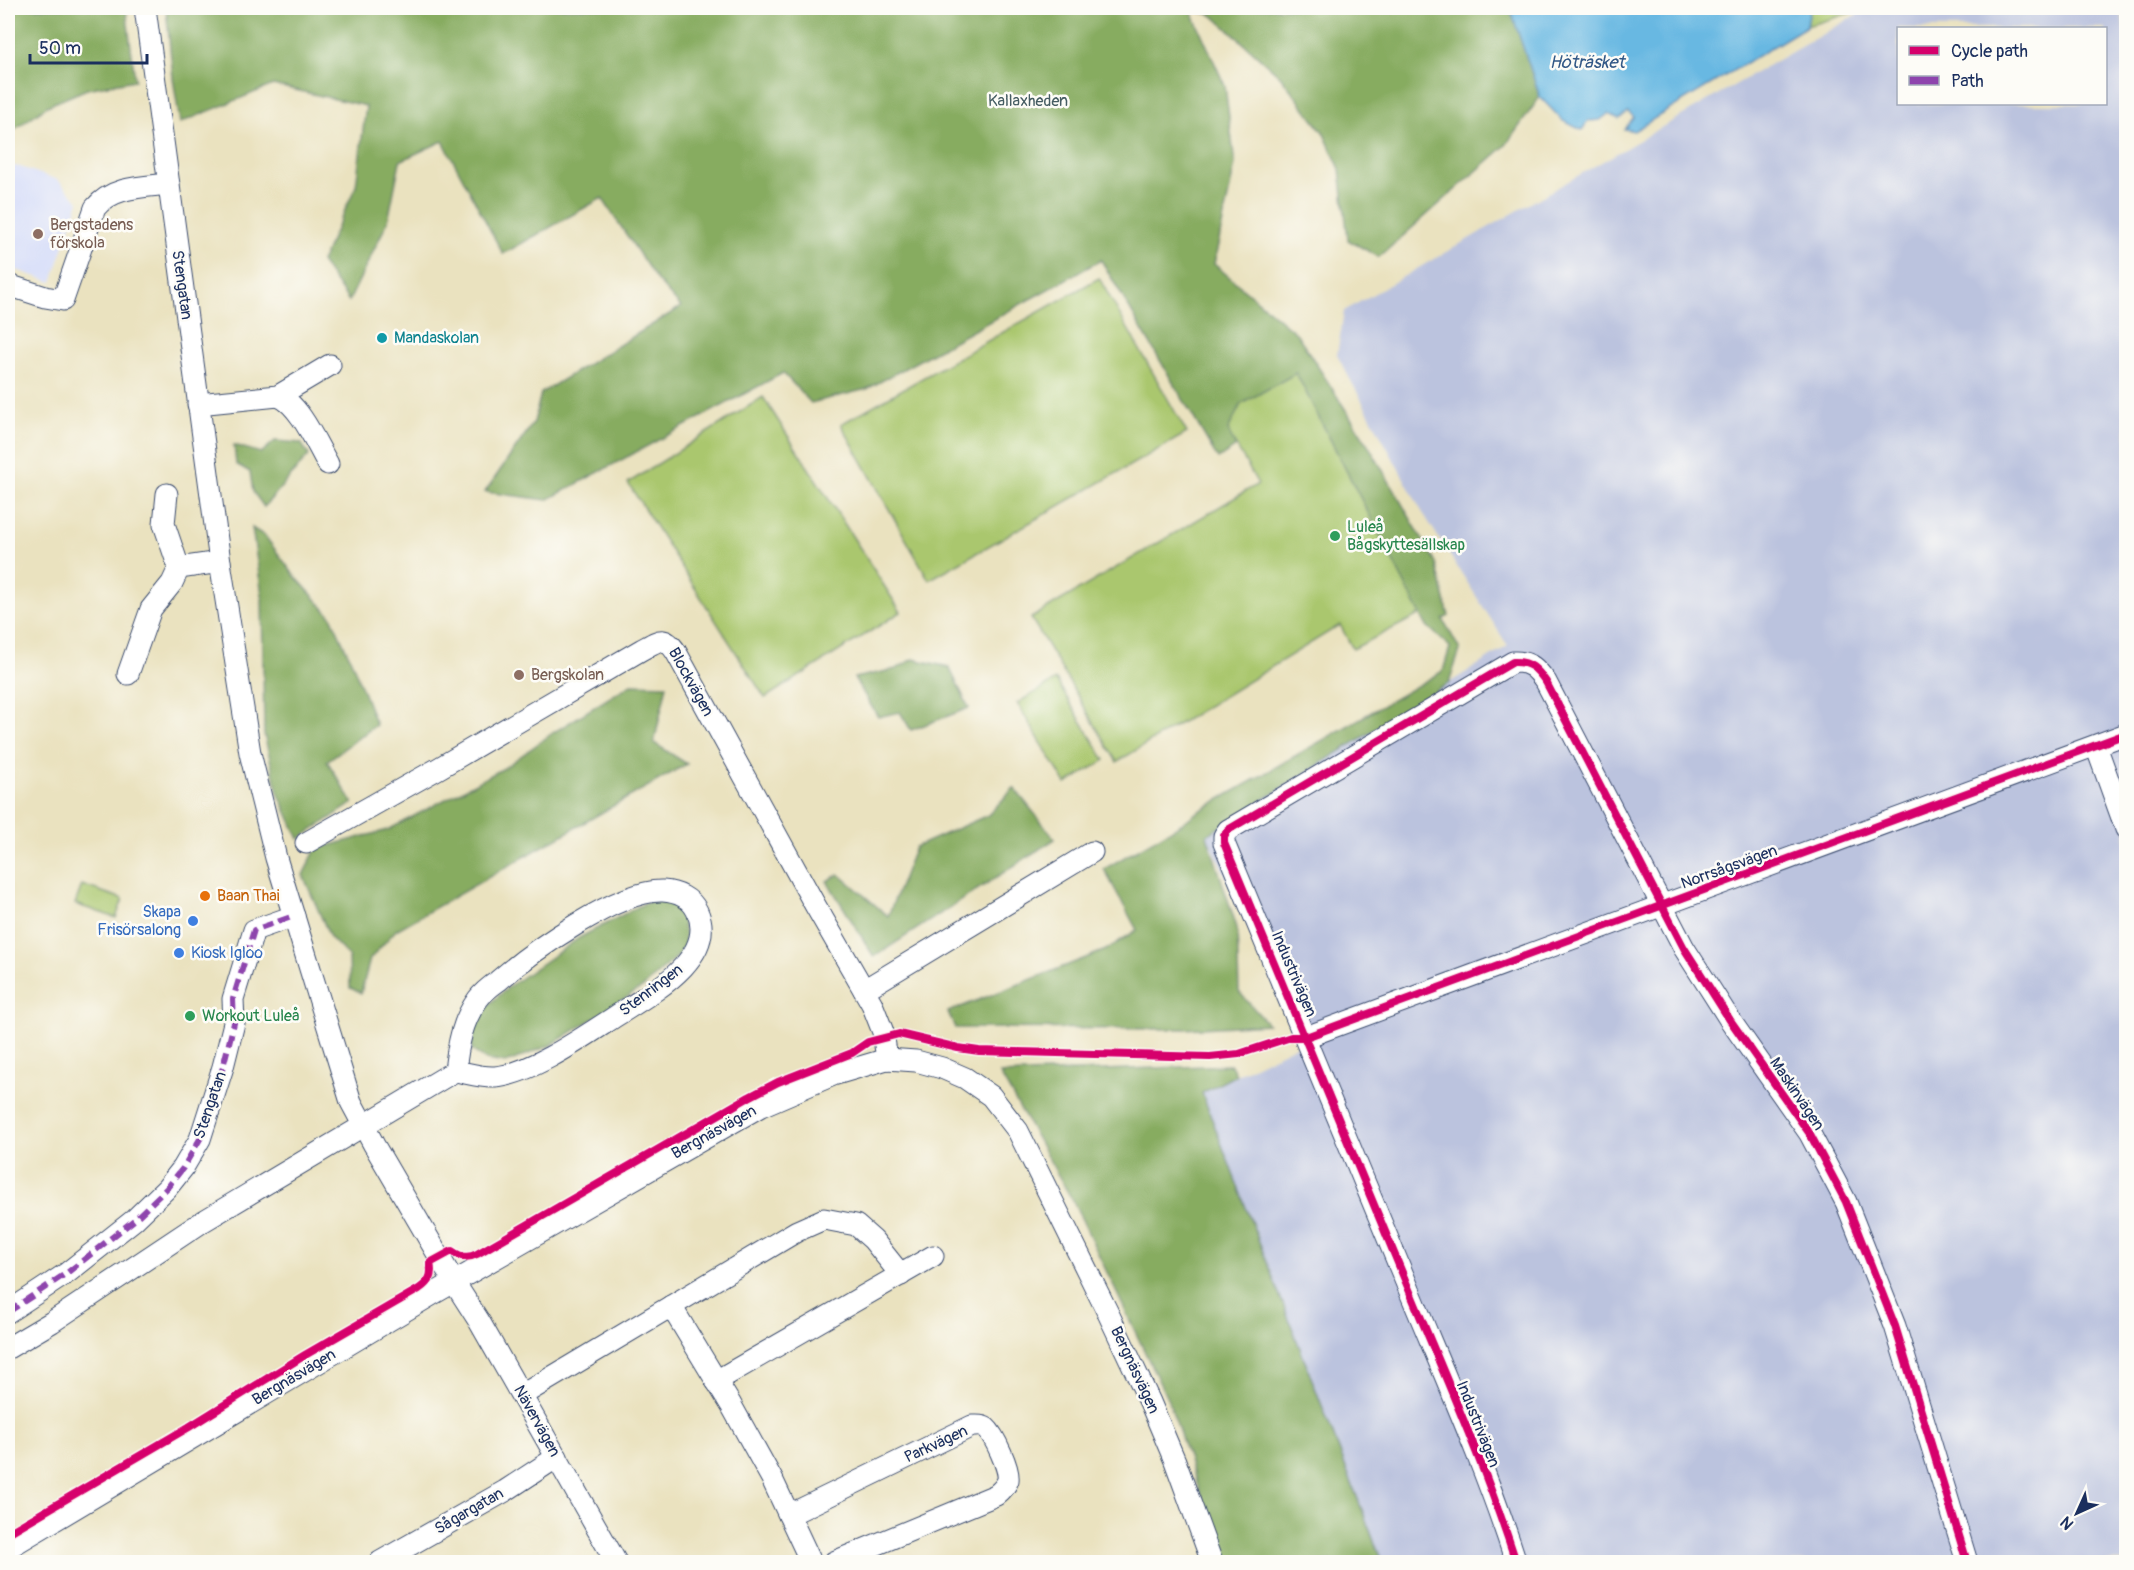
<svg xmlns="http://www.w3.org/2000/svg" width="2134" height="1570" font-family="Pangolin,sans-serif">
<style>
.built{fill:#d1d9f9}
.industrial{fill:#bbc3de;fill-rule:evenodd}
.green{fill:#aac76e;stroke:#627b66;stroke-width:1.5}
.forest{fill:#87ac61;stroke:#516e60;stroke-width:1.5}
.water{fill:#67b8e2;stroke:#4174a0;stroke-width:1.5}
.lines{fill:none;stroke-linecap:round;stroke-linejoin:round}
.minor-casing{stroke:#3a4a6d;stroke-width:23}
.minor{stroke:#fff;stroke-width:21}
.quiet{stroke:#8e44ad;stroke-width:6;stroke-dasharray:12 6;stroke-linecap:butt}
.cycleway-casing{stroke:#fdfcf7;stroke-width:11}
.cycleway{stroke:#d6006c;stroke-width:8}
.education-dot{fill:#8d6e63;stroke:#fdfcf7;stroke-width:2}
.culture-dot{fill:#0f9aa8;stroke:#fdfcf7;stroke-width:2}
.leisure-dot{fill:#2e9e5b;stroke:#fdfcf7;stroke-width:2}
.food-dot{fill:#e8710a;stroke:#fdfcf7;stroke-width:2}
.shop-dot{fill:#3f7fe0;stroke:#fdfcf7;stroke-width:2}
.labels{text-anchor:middle;dominant-baseline:central;stroke-width:5;stroke-linejoin:round;paint-order:stroke}
.park-label{font-size:16px;fill:#465d63;stroke:#fdfcf7}
.education-label{font-size:16px;fill:#785e54;stroke:#fdfcf7;text-anchor:start}
.street-label{font-size:16px;fill:#1b2f5e;stroke:#fdfcf7}
.culture-label{font-size:16px;fill:#0d838f;stroke:#fdfcf7;text-anchor:start}
.leisure-label{font-size:16px;fill:#27864d;stroke:#fdfcf7;text-anchor:start}
.food-label{font-size:16px;fill:#c56008;stroke:#fdfcf7;text-anchor:start}
.shop-label{font-size:16px;fill:#366cbe;stroke:#fdfcf7;text-anchor:end}
.water-label{font-size:18px;font-style:italic;fill:#325886;stroke:#fdfcf7}
</style>
<rect width="100%" height="100%" fill="#fdfcf7"/>
<filter id="ink" filterUnits="userSpaceOnUse"><feTurbulence type="fractalNoise" baseFrequency=".0167" numOctaves="2"/><feDisplacementMap in="SourceGraphic" scale="12" xChannelSelector="R" yChannelSelector="G"/><feConvolveMatrix kernelMatrix="1 2 1 2 8 2 1 2 1" color-interpolation-filters="sRGB"/></filter>
<filter id="wash" filterUnits="userSpaceOnUse"><feTurbulence type="fractalNoise" baseFrequency=".008" numOctaves="4" result="noise"/><feDisplacementMap in="SourceGraphic" scale="24" xChannelSelector="R" yChannelSelector="G"/><feGaussianBlur stdDeviation="1.35" result="paint"/><feColorMatrix in="noise" values="0 0 0 0 0 0 0 0 0 0 0 0 0 0 0 0 0 1.4 0 .05"/><feComposite in="paint" operator="in"/></filter>
<g filter="url(#wash)">
<rect width="100%" height="100%" fill="#eae2bf"/>
<!-- built -->
<polygon class="built" points="8,165 20,167 58,180 79,201 52,282 8,267"/>
<!-- industrial -->
<path class="industrial" d="M1868,8H2121L2126,47V1562H1382L1202,1092L1301,1043L1207,835L1508,646L1421,510L1337,355L1344,311ZM1898,28H2106V104H1898Z"/>
<!-- green -->
<g class="green">
<polygon points="1810,8 1853,8 1851,13 1807,26"/>
<polygon points="1099,278 1187,433 929,580 841,424"/>
<polygon points="1296,373 1421,614 1353,649 1340,625 1117,762 1031,618 1258,484 1227,430 1241,404"/>
<polygon points="763,397 901,612 765,698 628,483"/>
<polygon points="1056,680 1105,760 1066,784 1017,703"/>
<polygon points="82,885 123,899 116,918 75,904"/>
</g>
<!-- forest -->
<g class="forest">
<polygon points="8,8 126,8 135,80 87,89 47,106 8,134"/>
<polygon points="166,8 915,8 932,15 966,8 1510,8 1540,97 1506,145 1379,257 1348,240 1340,169 1323,132 1281,77 1212,15 1191,10 1225,86 1235,164 1214,264 1297,334 1367,443 1436,563 1449,616 1443,619 1460,650 1449,683 1207,835 1237,928 1239,992 1268,1024 1184,1029 955,1028 948,1012 1106,950 1137,930 1104,869 1183,823 1196,813 1443,671 1450,647 1426,625 1296,373 1241,404 1228,430 1236,447 1218,459 1101,260 867,389 811,403 783,373 547,500 485,492 534,422 541,393 681,307 656,279 602,198 503,254 443,141 400,161 388,221 349,301 321,262 356,186 366,106 273,85 180,123 173,78"/>
<polygon points="275,441 301,443 309,455 264,507 253,492 250,472 236,464 234,445 261,453"/>
<polygon points="252,528 265,536 294,575 331,616 353,665 376,725 327,761 353,803 299,839 278,793 264,734 262,595"/>
<polygon points="913,659 949,667 969,708 911,730 900,712 878,717 854,678 896,669"/>
<polygon points="631,684 667,685 654,743 687,764 396,930 370,959 361,993 350,988 349,957 330,937 303,875 316,849 388,830 504,768 554,732"/>
<polygon points="1014,788 1055,839 874,957 827,881 839,874 888,916 915,847 988,815"/>
<polygon points="660,900 672,903 681,913 685,934 685,943 680,954 642,988 551,1045 506,1063 486,1060 472,1050 472,1031 478,1014 511,985 579,938 645,903"/>
<polygon points="1231,1065 1236,1075 1202,1093 1382,1562 1224,1562 1170,1405 1074,1203 1000,1074"/>
</g>
<!-- water -->
<polygon class="water" points="1510,8 1810,8 1807,26 1634,131 1624,129 1634,117 1628,112 1619,119 1608,114 1600,120 1588,121 1582,130 1563,121 1540,97"/>
</g>
<g filter="url(#ink)">
<g class="lines">
<defs>
<g id="minor">
<polyline points="145,8 220,562 250,753 276,858 351,1102 374,1145 454,1282 479,1321 616,1562"/>
<path d="M8,285L45,297L63,300L95,208C113,186 143,187 169,184"/>
<path d="M278,396C299,403 317,445 328,464"/>
<polyline points="198,404 278,396 330,365"/>
<polyline points="167,494 164,524 179,568"/>
<polyline points="128,674 151,609 172,583 179,568 220,562"/>
<polyline points="2096,746 2126,829"/>
<path d="M306,843L439,768L641,650C658,641 664,634 676,652L815,905L872,1004L883,1032L887,1059"/>
<polyline points="864,990 1092,852"/>
<polyline points="1306,1037 2126,734"/>
<polyline points="671,1306 731,1405 772,1479 811,1562"/>
<polyline points="8,1312 67,1273 134,1220 167,1188 183,1168 200,1139 223,1067 234,1023 233,999 254,930 294,916"/>
<path d="M8,1348L52,1322L202,1222L455,1071C458,1045 462,1021 478,999C483,992 491,986 498,981C531,952 619,889 663,891C677,892 691,898 697,911C719,958 648,995 616,1016C585,1036 531,1074 495,1077C482,1078 467,1073 455,1071"/>
<polyline points="716,1381 933,1256"/>
<polyline points="522,1395 797,1231 824,1219 856,1225 873,1240 901,1275"/>
<path d="M789,1515L972,1426C977,1426 982,1425 986,1428C994,1435 1010,1469 1008,1480C1006,1486 1001,1491 996,1495L834,1562"/>
<polyline points="8,1548 433,1294 761,1106 833,1075 887,1059 916,1061 942,1068 965,1078 991,1096 1018,1131 1107,1311 1150,1402 1175,1461 1212,1562"/>
<polyline points="380,1562 505,1491 557,1457"/>
<path d="M1516,1562C1485,1465 1442,1370 1403,1275C1344,1131 1285,987 1224,843V836L1228,830L1513,662C1530,661 1537,669 1546,682L1684,948L1730,1020L1810,1134L1846,1202L1895,1326L1967,1562"/>
</g>
</defs>
<!-- minor casing -->
<use href="#minor" class="minor-casing"/>
<!-- minor -->
<use href="#minor" class="minor"/>
<!-- quiet -->
<polyline class="quiet" points="8,1312 67,1273 134,1220 167,1188 183,1168 200,1139 223,1067 234,1023 233,999 254,930 294,916"/>
<defs>
<g id="cycleway">
<path d="M8,1533L189,1427L305,1355L419,1289C429,1282 433,1276 430,1263L452,1251C461,1257 467,1259 477,1254L749,1097L778,1082L852,1053L868,1042L899,1034L958,1048L979,1051L1210,1057L1239,1054L1291,1037H1306L2126,734"/>
<path d="M1516,1562C1485,1465 1442,1370 1403,1275C1344,1131 1285,987 1224,843V836L1228,830L1513,662C1530,661 1537,669 1546,682L1684,948L1730,1020L1810,1134L1846,1202L1895,1326L1967,1562"/>
</g>
</defs>
<!-- cycleway casing -->
<use href="#cycleway" class="cycleway-casing"/>
<!-- cycleway -->
<use href="#cycleway" class="cycleway"/>
</g>
</g>
<!-- markers -->
<g class="education-dot">
<circle cx="38" cy="234" r="6"/>
<circle cx="519" cy="675" r="6"/>
</g>
<circle class="culture-dot" cx="382" cy="338" r="6"/>
<g class="leisure-dot">
<circle cx="1335" cy="536" r="6"/>
<circle cx="190" cy="1016" r="6"/>
</g>
<circle class="food-dot" cx="205" cy="896" r="6"/>
<g class="shop-dot">
<circle cx="193" cy="921" r="6"/>
<circle cx="179" cy="953" r="6"/>
</g>
<g class="labels">
<!-- park labels -->
<g class="park-label">
<text x="1028" y="101">Kallaxheden</text>
</g>
<!-- education labels -->
<g class="education-label">
<text x="50" y="225">Bergstadens<tspan x="50" dy="18">förskola</tspan></text>
<text x="531" y="675">Bergskolan</text>
</g>
<!-- street labels -->
<g class="street-label">
<text transform="translate(182 285) rotate(82)">Stengatan</text>
<text transform="translate(691 682) rotate(61)">Blockvägen</text>
<text transform="translate(1729 867) rotate(-20)">Norrsågsvägen</text>
<text transform="translate(1294 974) rotate(67)">Industrivägen</text>
<text transform="translate(651 990) rotate(-37)">Stenringen</text>
<text transform="translate(1797 1094) rotate(56)">Maskinvägen</text>
<text transform="translate(210 1105) rotate(-71)">Stengatan</text>
<text transform="translate(714 1132) rotate(-29)">Bergnäsvägen</text>
<text transform="translate(1135 1370) rotate(65)">Bergnäsvägen</text>
<text transform="translate(294 1377) rotate(-31)">Bergnäsvägen</text>
<text transform="translate(537 1421) rotate(61)">Nävervägen</text>
<text transform="translate(1478 1424) rotate(68)">Industrivägen</text>
<text transform="translate(936 1444) rotate(-25)">Parkvägen</text>
<text transform="translate(469 1511) rotate(-30)">Sågargatan</text>
</g>
<!-- culture labels -->
<g class="culture-label">
<text x="394" y="338">Mandaskolan</text>
</g>
<!-- leisure labels -->
<g class="leisure-label">
<text x="1347" y="527">Luleå<tspan x="1347" dy="18">Bågskyttesällskap</tspan></text>
<text x="202" y="1016">Workout Luleå</text>
</g>
<!-- food labels -->
<g class="food-label">
<text x="217" y="896">Baan Thai</text>
</g>
<!-- shop labels -->
<g class="shop-label">
<text x="181" y="912">Skapa<tspan x="181" dy="18">Frisörsalong</tspan></text>
<text x="191" y="953" text-anchor="start">Kiosk Igloo</text>
</g>
<!-- water labels -->
<g class="water-label">
<text x="1587" y="62">Höträsket</text>
</g>
</g>
<!-- margin -->
<rect width="2134" height="1570" fill="none" stroke="#fdfcf7" stroke-width="30"/>
<!-- legend -->
<rect x="1897" y="27" width="210" height="78" fill="#fdfcf7" stroke="#a3aaba" stroke-width="1.5"/>
<rect x="1909" y="46" width="30" height="9" fill="#d6006c" stroke="#a3aaba" stroke-width="1.5"/>
<text x="1951" y="57" font-size="18" fill="#1b2f5e">Cycle path</text>
<rect x="1909" y="76" width="30" height="9" fill="#8e44ad" stroke="#a3aaba" stroke-width="1.5"/>
<text x="1951" y="87" font-size="18" fill="#1b2f5e">Path</text>
<!-- north arrow -->
<g transform="translate(2077 1513) rotate(225)" stroke="#fdfcf7" stroke-width="4.5" paint-order="stroke">
<path d="M0-4.5L10 22L0 15L-10 22Z" fill="#1b2f5e"/>
<text y="-9" font-size="16" font-weight="bold" text-anchor="middle" fill="#1b2f5e">N</text>
</g>
<!-- scale -->
<path d="M30 54v9h117v-9" fill="none" stroke="#1b2f5e" stroke-width="3"/>
<text x="39" y="54" font-size="18" fill="#1b2f5e" stroke="#fdfcf7" stroke-width="4.5" paint-order="stroke">50 m</text>
</svg>
